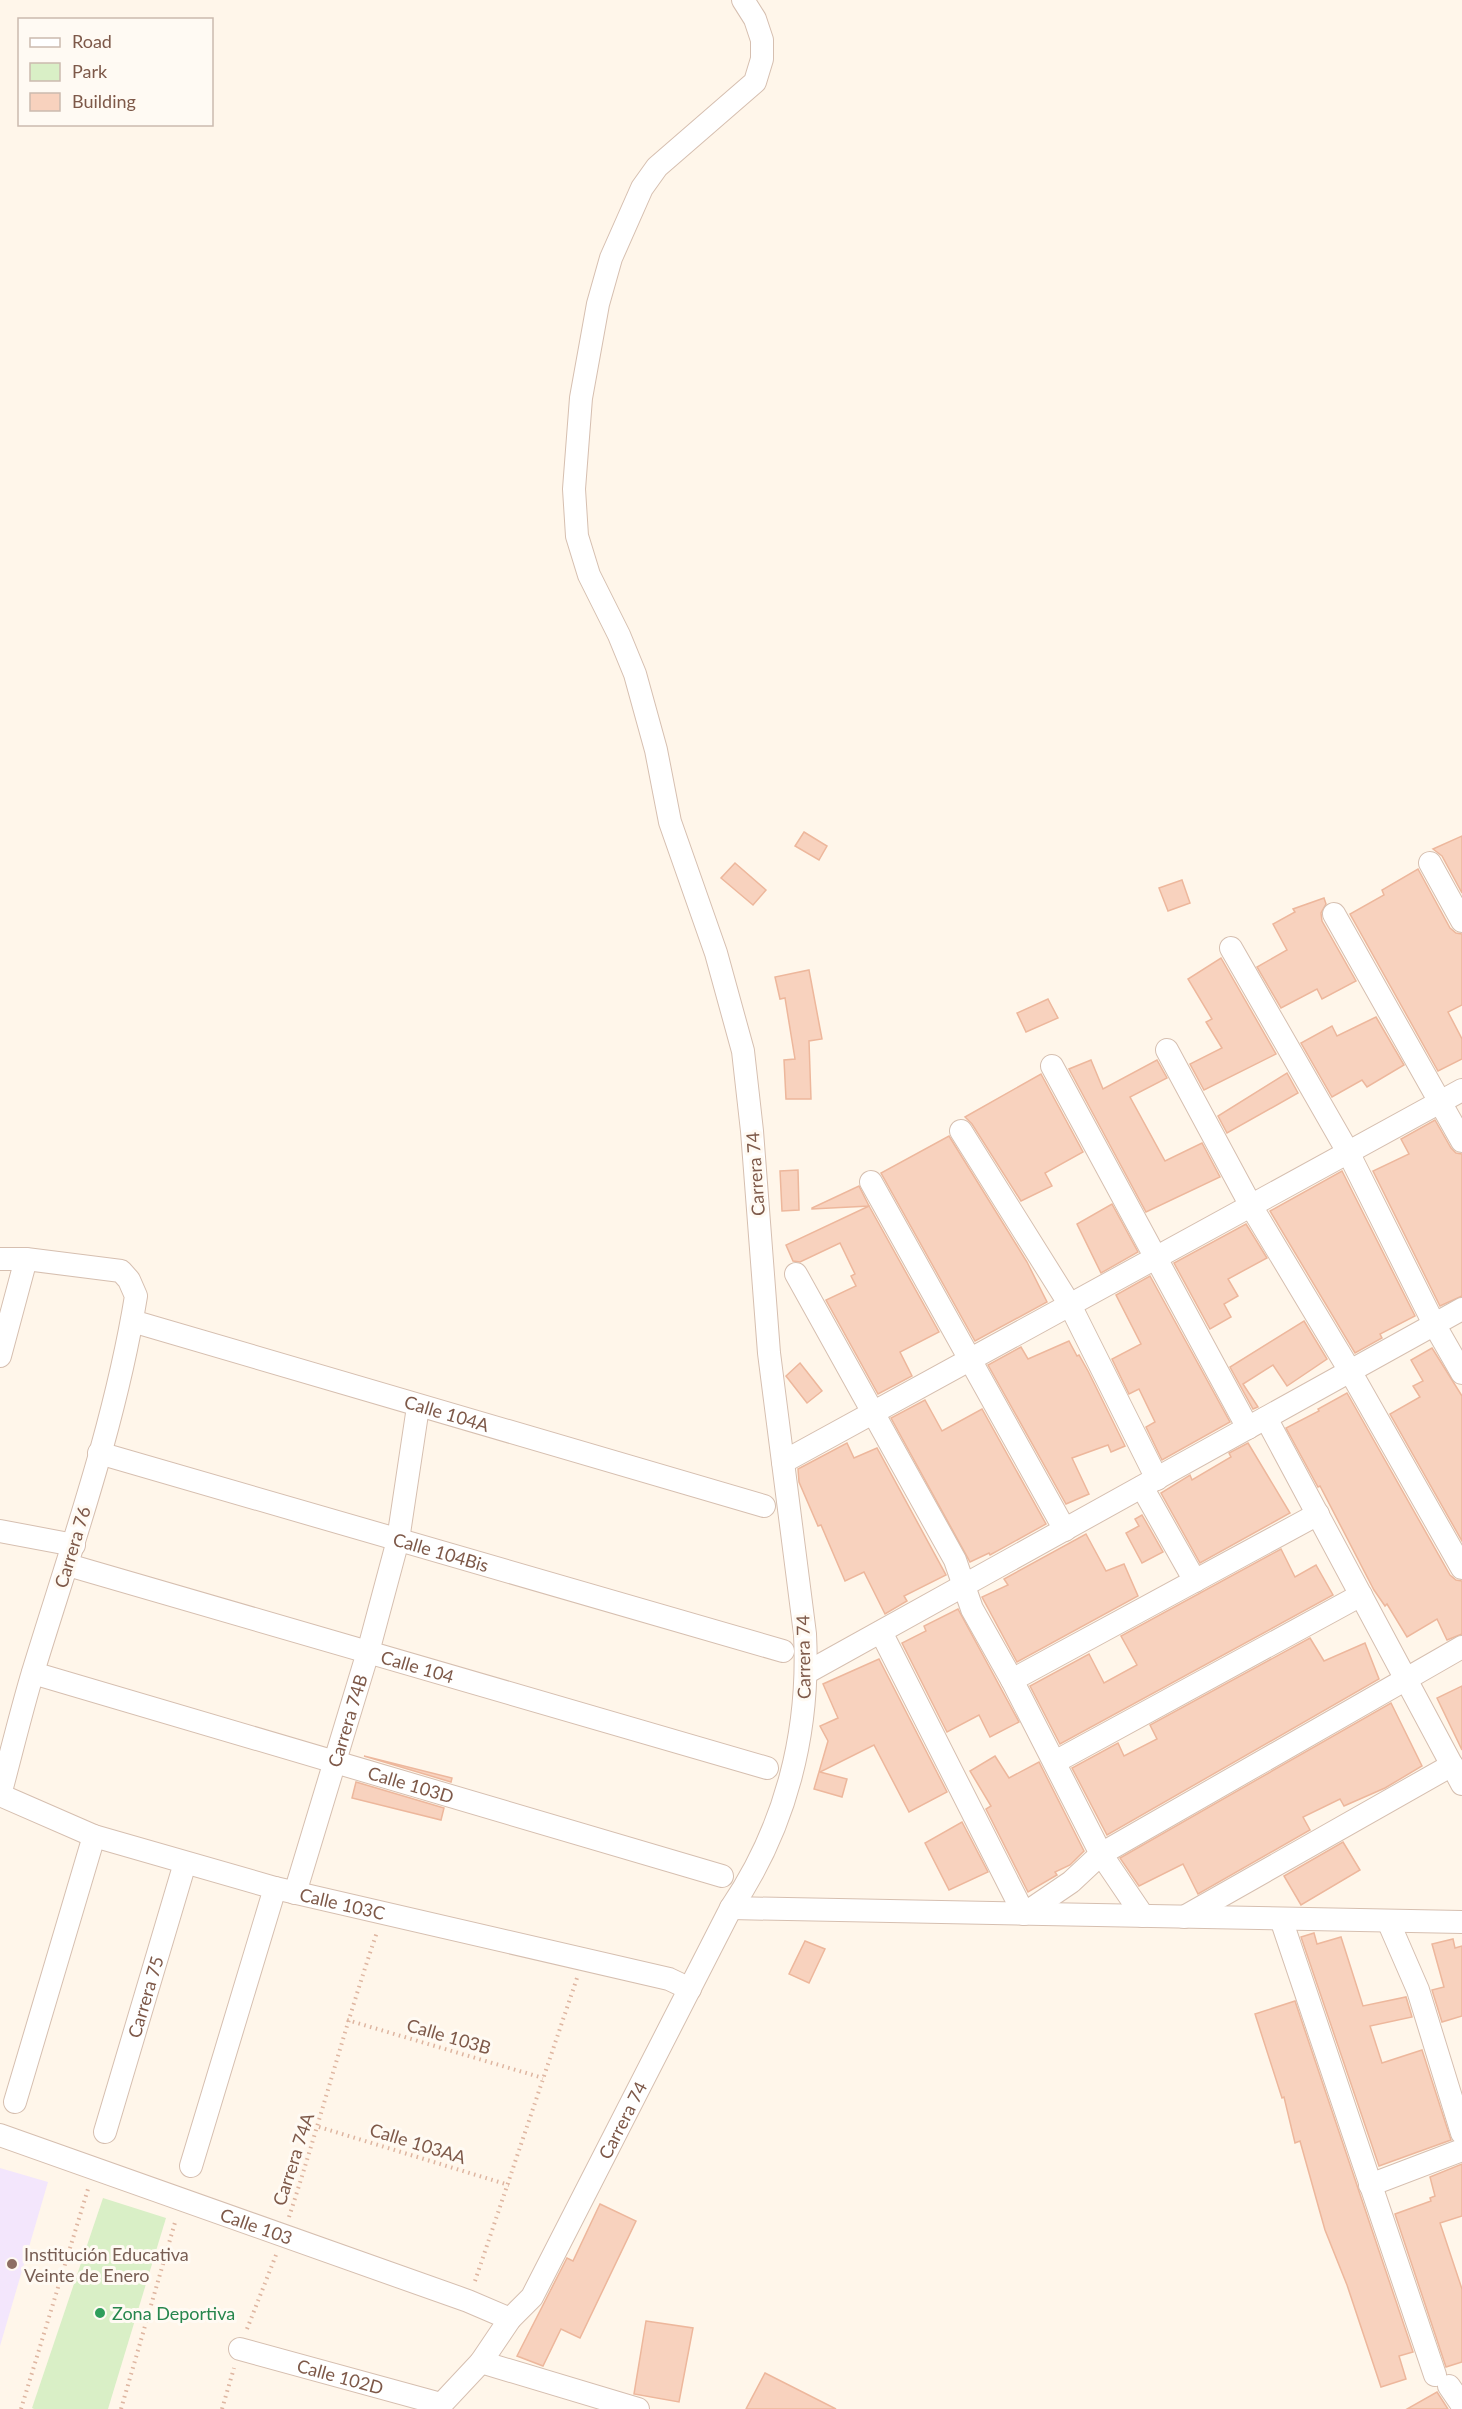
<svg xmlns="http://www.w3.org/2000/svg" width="1462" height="2409" font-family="Lato,sans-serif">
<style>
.education{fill:#f3e6fc}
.green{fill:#d9efc6}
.building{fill:#f8d2be;stroke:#edb79c;stroke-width:1.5}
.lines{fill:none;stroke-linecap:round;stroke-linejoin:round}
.minor-casing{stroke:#d6bfb0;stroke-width:24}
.path{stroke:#deb5a0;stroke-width:4;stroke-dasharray:1.5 4.5;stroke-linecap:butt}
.minor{stroke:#fff;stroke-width:22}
.education-dot{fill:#8d6e63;stroke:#fffaf3;stroke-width:2}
.leisure-dot{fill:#2e9e5b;stroke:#fffaf3;stroke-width:2}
.labels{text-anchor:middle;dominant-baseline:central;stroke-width:6;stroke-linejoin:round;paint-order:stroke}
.street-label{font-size:18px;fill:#7e5949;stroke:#fffaf3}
.education-label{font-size:18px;fill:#785e54;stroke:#fffaf3;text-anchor:start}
.leisure-label{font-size:18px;fill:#27864d;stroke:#fffaf3;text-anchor:start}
</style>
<rect width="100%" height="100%" fill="#fff6ea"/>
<!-- education -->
<polygon class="education" points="0,2168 48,2182 0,2346"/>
<!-- green -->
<polygon class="green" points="103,2198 166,2218 108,2409 34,2409 32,2408"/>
<!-- building -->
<g class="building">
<polygon points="804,832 827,846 819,860 795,846"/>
<polygon points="1462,836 1462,893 1442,856 1433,849"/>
<polygon points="735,863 766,890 753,905 721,878"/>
<polygon points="1418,869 1450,928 1456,933 1462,934 1462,1005 1448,1012 1462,1039 1462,1059 1438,1071 1350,914 1384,895 1382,890"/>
<polygon points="1182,880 1190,903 1168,911 1159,888"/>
<polygon points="1324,898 1326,904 1321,913 1322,921 1356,981 1322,999 1317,989 1281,1008 1257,967 1287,950 1273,924 1295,912 1293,909"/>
<polygon points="1221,958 1276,1054 1204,1090 1190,1064 1222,1048 1206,1022 1212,1019 1188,979"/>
<polygon points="809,970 822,1039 809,1041 811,1099 786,1099 784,1060 795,1059 785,998 780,999 775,977"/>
<polygon points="1048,999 1058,1018 1026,1032 1017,1013"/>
<polygon points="1376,1017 1404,1065 1367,1087 1362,1080 1332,1097 1301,1043 1332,1026 1337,1036"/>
<polygon points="1091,1060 1103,1089 1157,1060 1167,1078 1130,1097 1165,1161 1202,1143 1220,1177 1146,1212 1069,1069"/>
<polygon points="1287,1073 1298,1093 1227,1133 1218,1116"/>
<polygon points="1041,1074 1083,1152 1045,1173 1052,1186 1021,1201 972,1124 965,1117"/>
<polygon points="1435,1120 1451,1148 1456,1153 1462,1154 1462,1296 1440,1306 1373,1171 1409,1154 1401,1139"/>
<polygon points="949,1136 1027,1262 1047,1302 975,1341 881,1173"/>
<polygon points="798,1170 799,1210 782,1211 780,1171"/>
<polygon points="1342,1171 1415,1316 1380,1334 1382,1338 1355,1353 1270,1211"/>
<polygon points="859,1186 869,1206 812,1209 812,1208"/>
<polygon points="1112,1204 1138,1252 1101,1273 1077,1224"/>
<polygon points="869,1206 939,1332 900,1352 912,1376 878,1394 826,1300 856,1286 851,1276 855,1274 840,1243 800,1262 793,1261 786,1245"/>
<polygon points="1246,1224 1267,1258 1228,1279 1238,1296 1224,1304 1231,1317 1210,1329 1174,1263"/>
<polygon points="1150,1276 1230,1422 1162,1460 1146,1427 1155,1422 1139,1389 1129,1394 1112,1359 1141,1344 1116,1295"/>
<polygon points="1304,1321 1327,1359 1287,1386 1273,1365 1243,1384 1258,1407 1253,1409 1230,1367"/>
<polygon points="1069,1341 1077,1356 1079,1355 1088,1371 1125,1446 1111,1452 1108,1445 1072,1458 1089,1494 1066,1504 988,1365 1021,1347 1028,1359"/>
<polygon points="1432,1348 1462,1396 1462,1541 1390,1414 1420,1397 1413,1386 1423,1381 1411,1360"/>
<polygon points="800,1363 822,1391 807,1403 786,1376"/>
<polygon points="1347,1393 1450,1575 1456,1580 1462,1581 1462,1634 1447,1640 1437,1619 1407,1637 1387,1604 1385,1606 1374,1590 1320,1486 1318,1487 1286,1428 1319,1411 1318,1409"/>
<polygon points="925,1400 942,1431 982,1409 1046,1524 990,1555 989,1553 970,1562 891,1418"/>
<polygon points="847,1443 854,1458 877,1448 946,1575 904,1596 907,1601 885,1614 864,1572 845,1581 821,1525 818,1526 799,1482 798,1469"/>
<polygon points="1248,1443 1290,1513 1200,1563 1161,1493 1190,1475 1192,1480 1231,1457 1229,1453"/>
<polygon points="1142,1515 1163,1552 1142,1563 1126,1533 1139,1526 1135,1519"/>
<polygon points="1086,1534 1106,1571 1124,1564 1138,1596 1017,1662 982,1597 1008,1585 1004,1579"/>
<polygon points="1281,1549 1295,1577 1316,1565 1333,1595 1060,1744 1030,1686 1089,1654 1104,1683 1137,1665 1121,1636"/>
<polygon points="958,1609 1019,1722 990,1737 979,1715 947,1732 902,1643 926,1631 924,1626"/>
<polygon points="1310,1638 1324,1661 1365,1643 1379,1679 1107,1835 1072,1768 1118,1743 1124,1756 1157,1739 1150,1725"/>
<polygon points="879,1659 947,1792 909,1812 874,1745 820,1772 847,1779 842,1797 814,1789 828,1741 820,1726 838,1718 823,1684"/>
<polygon points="1462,1686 1462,1750 1437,1698"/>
<polygon points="1391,1703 1422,1766 1385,1788 1344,1806 1340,1799 1303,1817 1310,1830 1198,1894 1183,1864 1139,1886 1120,1858"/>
<polygon points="364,1756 452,1778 451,1782"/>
<polygon points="995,1756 1009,1778 1039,1762 1084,1851 1070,1865 1055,1872 1057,1875 1028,1892 986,1809 991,1806 970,1771"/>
<polygon points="356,1782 444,1808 441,1820 352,1798"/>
<polygon points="962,1822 988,1872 949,1890 925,1843"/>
<polygon points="1343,1842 1360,1870 1301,1905 1284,1876"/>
<polygon points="1314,1933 1317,1944 1341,1937 1363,2006 1406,1997 1412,2017 1370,2026 1382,2063 1422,2050 1451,2140 1379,2166 1301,1937"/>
<polygon points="1453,1939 1455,1948 1462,1946 1462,2016 1442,2022 1432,1990 1444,1987 1432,1944"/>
<polygon points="805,1941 825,1949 809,1983 789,1974"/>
<polygon points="1295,2001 1413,2352 1399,2356 1406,2379 1381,2387 1347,2285 1325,2230 1300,2141 1295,2143 1284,2097 1282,2098 1255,2014"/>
<polygon points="1462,2164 1462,2216 1440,2223 1462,2289 1462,2362 1446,2367 1395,2214 1431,2201 1430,2198 1435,2196 1430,2177"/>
<polygon points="600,2204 636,2221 580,2338 561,2329 543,2366 517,2356 567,2258 573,2261"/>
<polygon points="646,2321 693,2328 679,2402 634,2394"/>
<polygon points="765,2373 836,2409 746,2409"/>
<polygon points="1437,2392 1448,2409 1407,2409"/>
</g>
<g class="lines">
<defs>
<g id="minor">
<polyline points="1430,863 1462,921"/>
<polyline points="1334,914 1462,1141"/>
<polyline points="1231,948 1348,1152 1434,1324 1462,1373"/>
<polyline points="1167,1050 1251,1206 1350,1371 1462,1568"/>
<polyline points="1052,1066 1248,1428"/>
<polyline points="961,1131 1070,1305 1157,1479"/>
<polyline points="871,1182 1065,1530"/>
<path d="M0,1259H26L121,1271L129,1280L136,1296C115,1425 71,1548 33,1672C21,1712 11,1754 0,1795"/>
<polyline points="796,1274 955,1560 972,1609 1012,1680 1101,1854 1143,1916"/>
<path id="s1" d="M132,1321L764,1506"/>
<polyline points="0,1356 26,1259"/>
<polyline points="1266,1418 1462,1784"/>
<path id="s2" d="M99,1453L783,1651"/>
<polyline points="783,1462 1462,1090"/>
<polyline points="1142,1487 1195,1581"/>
<polyline points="0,1531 74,1545"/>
<path id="s3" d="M68,1565L767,1768"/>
<polyline points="881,1632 1024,1914 1071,1882 1101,1854 1462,1647"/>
<path id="s4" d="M33,1673L722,1876"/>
<polyline points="806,1673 1462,1309"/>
<polyline points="1012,1680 1318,1514"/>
<polyline points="1055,1762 1361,1595"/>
<path id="s5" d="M0,1795L94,1836L275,1888L669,1979L690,1989"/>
<path id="s6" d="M295,1893L368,1652L398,1540L418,1407"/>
<polyline points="731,1908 1462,1922"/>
<polyline points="1184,1917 1452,1765"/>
<polyline points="1281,1919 1435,2375"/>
<polyline points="1388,1921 1418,1990 1462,2133"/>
<polyline points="15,2102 94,1836"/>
<path id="s7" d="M105,2132L185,1863"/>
<path id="s8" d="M0,2135L468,2301L510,2319"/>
<polyline points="191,2166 275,1888"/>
<polyline points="1370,2185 1462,2150"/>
<path id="s9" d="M240,2349L441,2404"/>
<polyline points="481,2362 638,2409"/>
<polyline points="1449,2386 1462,2405"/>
<path id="s10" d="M437,2409L481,2362L510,2319L532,2297L731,1908C786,1827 810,1732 805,1634L769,1353L752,1131L743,1051L716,953L670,822L656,750L635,674L619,635L589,575L577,536L574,489L581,398L598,304L611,258L642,188L657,167L755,82L762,59V40L755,19L743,0"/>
</g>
</defs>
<!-- minor casing -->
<use href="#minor" class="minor-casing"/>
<!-- path -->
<g class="path">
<polyline points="347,2020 543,2078"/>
<polyline points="319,2127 509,2185"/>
<path d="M289,2217C320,2122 345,2026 377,1932"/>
<polyline points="475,2281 577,1978"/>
<polyline points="247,2329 276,2255"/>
<polyline points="21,2409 88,2189"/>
<polyline points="121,2409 176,2219"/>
<polyline points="222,2409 234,2368"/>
</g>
<!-- minor -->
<use href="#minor" class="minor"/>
</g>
<!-- markers -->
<circle class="education-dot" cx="12" cy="2264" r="6"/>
<circle class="leisure-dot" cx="100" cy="2313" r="6"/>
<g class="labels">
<!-- street labels -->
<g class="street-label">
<text transform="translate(755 1174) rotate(-94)">Carrera 74</text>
<text stroke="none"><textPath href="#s1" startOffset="328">Calle 104A</textPath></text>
<text transform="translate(72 1547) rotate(-73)">Carrera 76</text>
<text stroke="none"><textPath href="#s2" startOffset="356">Calle 104Bis</textPath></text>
<text transform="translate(803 1657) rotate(-91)">Carrera 74</text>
<text stroke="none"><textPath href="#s3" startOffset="364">Calle 104</textPath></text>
<text stroke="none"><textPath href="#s6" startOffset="180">Carrera 74B</textPath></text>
<text stroke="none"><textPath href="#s4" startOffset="394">Calle 103D</textPath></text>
<text stroke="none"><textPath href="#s5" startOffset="360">Calle 103C</textPath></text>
<text stroke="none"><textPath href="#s7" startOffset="141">Carrera 75</textPath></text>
<text transform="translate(449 2036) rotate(16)">Calle 103B</text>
<text stroke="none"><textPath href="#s10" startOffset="346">Carrera 74</textPath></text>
<text transform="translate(418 2143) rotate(17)">Calle 103AA</text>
<text transform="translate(293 2159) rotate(-72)">Carrera 74A</text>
<text stroke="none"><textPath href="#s8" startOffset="272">Calle 103</textPath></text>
<text stroke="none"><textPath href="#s9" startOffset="104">Calle 102D</textPath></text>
</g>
<!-- education labels -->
<g class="education-label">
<text x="24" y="2254">Institución Educativa<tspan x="24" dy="21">Veinte de Enero</tspan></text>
</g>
<!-- leisure labels -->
<g class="leisure-label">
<text x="112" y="2313">Zona Deportiva</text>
</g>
</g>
<!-- legend -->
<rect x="18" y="18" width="195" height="108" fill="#fffaf3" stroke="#cbbaaf" stroke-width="1.5"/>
<rect x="30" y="38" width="30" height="9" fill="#ffffff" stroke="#cbbaaf" stroke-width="1.5"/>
<text x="72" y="48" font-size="18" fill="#7e5949">Road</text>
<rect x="30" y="63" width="30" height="18" fill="#d9efc6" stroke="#cbbaaf" stroke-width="1.5"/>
<text x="72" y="78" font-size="18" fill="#7e5949">Park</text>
<rect x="30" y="93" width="30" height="18" fill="#f8d2be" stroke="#cbbaaf" stroke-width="1.5"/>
<text x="72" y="108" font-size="18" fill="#7e5949">Building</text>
</svg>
